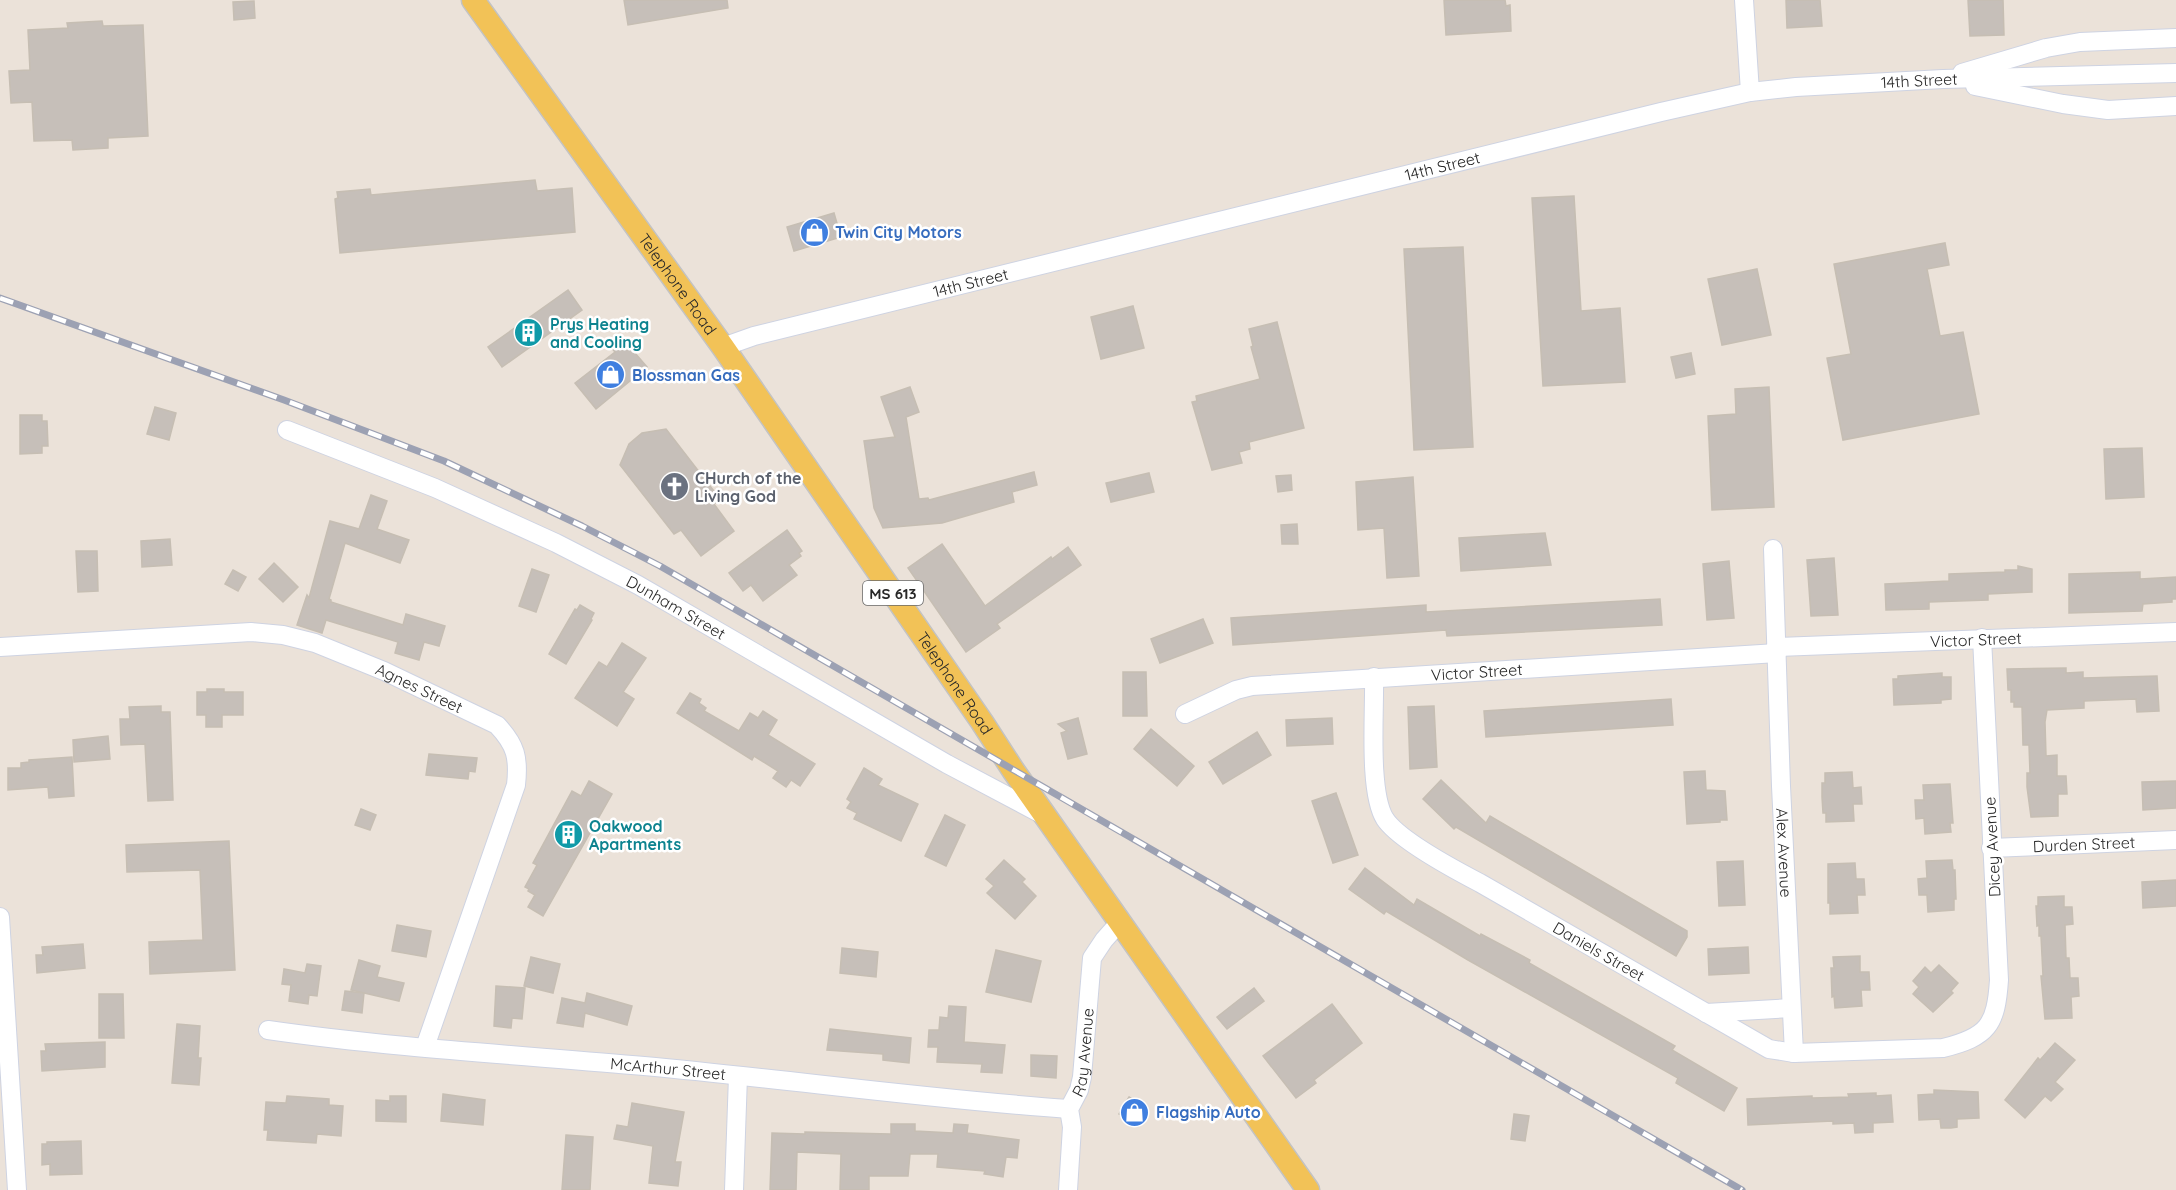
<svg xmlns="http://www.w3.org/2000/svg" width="2176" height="1190" font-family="Quicksand,sans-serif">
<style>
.building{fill:#c6bfb9;stroke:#c6beb3;stroke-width:1.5}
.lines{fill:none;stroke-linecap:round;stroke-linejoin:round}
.minor-casing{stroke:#ced3e2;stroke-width:20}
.major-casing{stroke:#c3c3c3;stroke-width:25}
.minor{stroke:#fff;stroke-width:18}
.major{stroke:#f2c257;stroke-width:22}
.rail-casing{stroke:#9ca1b3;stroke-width:7}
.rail{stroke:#fff;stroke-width:4.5;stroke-dasharray:14;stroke-linecap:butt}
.labels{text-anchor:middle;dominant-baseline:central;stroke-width:5;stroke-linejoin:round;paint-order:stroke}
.shield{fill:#fff;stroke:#686868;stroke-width:1.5}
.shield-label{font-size:15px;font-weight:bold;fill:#282828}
.street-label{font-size:16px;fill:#282828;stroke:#fff}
.shop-label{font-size:16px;font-weight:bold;fill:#366cbe;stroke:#fff;text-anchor:start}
.culture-label{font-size:16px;font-weight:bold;fill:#0d838f;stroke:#fff;text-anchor:start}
.worship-label{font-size:16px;font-weight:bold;fill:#5b616d;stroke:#fff;text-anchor:start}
</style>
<rect width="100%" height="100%" fill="#ebe2d9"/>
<!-- building -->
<g class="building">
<polygon points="624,0 727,0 728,8 628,25"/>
<polygon points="1444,0 1505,0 1506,6 1510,5 1511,31 1446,35"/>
<polygon points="1786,0 1820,0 1822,26 1787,28"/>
<polygon points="1968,0 2003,0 2004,35 1970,36"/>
<polygon points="254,1 255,18 234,20 233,2"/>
<polygon points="102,21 103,26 143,25 148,136 108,138 108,148 73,150 72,140 34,141 32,102 11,103 9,71 30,70 28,30 68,28 67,23"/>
<polygon points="535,180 537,191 572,188 575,232 340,253 335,199 338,198 337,192 370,189 371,195"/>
<polygon points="1574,196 1581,311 1620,308 1625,382 1543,386 1532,198"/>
<polygon points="834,213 841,237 794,251 787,227"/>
<polygon points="1945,243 1949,265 1927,269 1940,336 1963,332 1979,414 1843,440 1827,358 1851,354 1834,264"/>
<polygon points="1463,247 1473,447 1414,450 1404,249"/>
<polygon points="1757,269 1771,335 1722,345 1708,279"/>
<polygon points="568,290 582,310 502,367 488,347"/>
<polygon points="1133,306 1144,348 1101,359 1091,317"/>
<polygon points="1277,322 1304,428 1249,442 1250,449 1239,452 1242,463 1212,470 1192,402 1197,401 1196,396 1260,379 1251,347 1253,346 1249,329"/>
<polygon points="622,338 647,367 596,409 575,383 615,352 611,347"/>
<polygon points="1691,353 1695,374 1676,378 1671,357"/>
<polygon points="910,387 919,412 906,417 919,499 928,498 929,500 1034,472 1037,485 1012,492 1014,502 942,523 883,528 874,508 864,441 895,437 881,397"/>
<polygon points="1769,387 1774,507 1712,510 1708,416 1736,414 1735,389"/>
<polygon points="155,407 176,413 169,440 147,434"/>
<polygon points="20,415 42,415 42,421 47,421 48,446 42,446 42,453 20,454"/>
<polygon points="666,429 720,499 714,504 734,531 701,556 681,530 674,534 620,465 629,444 642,433"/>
<polygon points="2142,448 2144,497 2106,499 2104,449"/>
<polygon points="1149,473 1154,492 1111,502 1106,483"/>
<polygon points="1291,475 1292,490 1278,492 1276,476"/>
<polygon points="1413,477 1419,576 1387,578 1384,528 1358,530 1356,482"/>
<polygon points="371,495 387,501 377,529 409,540 400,563 345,543 329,599 331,600 331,602 403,625 406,614 445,626 439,646 424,642 419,660 395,653 398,642 326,620 322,633 297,625 307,595 309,598 330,521 359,529"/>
<polygon points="1297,524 1298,544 1282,544 1281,525"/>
<polygon points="787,530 802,551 799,553 801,556 789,565 797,575 763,601 751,585 743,591 729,573"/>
<polygon points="1545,533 1551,565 1461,571 1459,538"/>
<polygon points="170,539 172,565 142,567 141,541"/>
<polygon points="942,544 985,606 1051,557 1052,559 1068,547 1081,565 997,624 1000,628 966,652 908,568"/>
<polygon points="76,551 97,551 98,591 78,592"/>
<polygon points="1834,558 1838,615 1811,616 1807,560"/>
<polygon points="1729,561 1734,618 1707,620 1703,564"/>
<polygon points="274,563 298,587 283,602 259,579"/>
<polygon points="2018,566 2032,569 2032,592 1988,594 1988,600 1929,602 1929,609 1886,610 1885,584 1949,581 1949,574 2005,572 2005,570 2018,570"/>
<polygon points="532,569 549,575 536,612 519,606"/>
<polygon points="233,570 246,577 238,591 225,584"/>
<polygon points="2140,572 2140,579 2176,577 2176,599 2172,599 2172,602 2143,604 2142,611 2069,613 2069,574"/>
<polygon points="1660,599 1662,625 1447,636 1446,630 1233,645 1231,618 1426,605 1426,612"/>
<polygon points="580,605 594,613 591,619 592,620 566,664 549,654 575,609 577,610"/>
<polygon points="1203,619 1213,643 1160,663 1151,639"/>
<polygon points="622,643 646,658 623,692 634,699 617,726 575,698 599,662 607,667"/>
<polygon points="2066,668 2066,673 2083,672 2083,678 2157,676 2159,711 2137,712 2136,699 2084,701 2084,708 2047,710 2045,722 2046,756 2057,755 2057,776 2066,776 2067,794 2058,794 2058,816 2031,817 2027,787 2027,773 2030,773 2029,745 2023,745 2022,707 2014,707 2014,702 2011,702 2011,690 2008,690 2007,669"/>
<polygon points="1123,672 1146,672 1147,716 1123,716"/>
<polygon points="1942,673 1942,677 1951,677 1951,699 1941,700 1941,703 1894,705 1893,679 1898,679 1898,676"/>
<polygon points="207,689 224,689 224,692 243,692 243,715 222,715 222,727 206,727 206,715 197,715 197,692 207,692"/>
<polygon points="690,693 701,699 699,703 706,708 704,711 739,731 750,713 758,718 763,711 777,720 768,735 815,764 800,786 791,780 786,787 773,778 778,771 754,756 752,760 677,713"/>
<polygon points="1671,699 1673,725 1486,737 1484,711"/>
<polygon points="161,706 161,712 170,712 173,800 148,801 145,744 121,745 120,719 130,719 129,707"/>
<polygon points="1434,706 1437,767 1410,769 1408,707"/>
<polygon points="1078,718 1087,754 1068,759 1061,733 1067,731 1058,724"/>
<polygon points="1332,718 1333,744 1287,746 1286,720"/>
<polygon points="1151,729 1194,766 1177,786 1134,749"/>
<polygon points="1257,732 1271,755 1223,784 1209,762"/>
<polygon points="108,736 110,759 74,762 73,740"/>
<polygon points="429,754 477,758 475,772 469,771 468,779 426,775"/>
<polygon points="72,757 74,796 49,798 48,787 8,790 8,768 21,768 21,763 29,762 29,760"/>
<polygon points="864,768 882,779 878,785 918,804 901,841 854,819 857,813 847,808 851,802 847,799"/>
<polygon points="1705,771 1706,790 1725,791 1727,820 1720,820 1720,822 1687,824 1684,772"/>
<polygon points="1852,772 1853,788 1861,787 1862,804 1853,804 1854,821 1826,822 1826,813 1823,813 1822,797 1822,783 1825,783 1825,773"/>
<polygon points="1441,780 1486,823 1490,816 1687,931 1687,937 1676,956 1456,827 1454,829 1423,799"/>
<polygon points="589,781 612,794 543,916 528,907 535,895 528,891 529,889 525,887 537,865 533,863 572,791 581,796"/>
<polygon points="2176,781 2176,808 2143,810 2142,782"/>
<polygon points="1950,784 1953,823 1950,823 1951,832 1925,834 1924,818 1916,819 1915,800 1924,800 1923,785"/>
<polygon points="1336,793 1358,855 1333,863 1312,801"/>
<polygon points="361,809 376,815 370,830 355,825"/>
<polygon points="945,815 965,825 946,866 925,856"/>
<polygon points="229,841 235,970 150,974 149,942 203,940 200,870 127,872 126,845"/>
<polygon points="1004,860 1025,879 1022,882 1036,896 1015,919 987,893 994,886 986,879"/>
<polygon points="1952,860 1953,870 1955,870 1956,899 1954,899 1954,910 1928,912 1927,895 1919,895 1918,879 1927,878 1926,861"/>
<polygon points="1743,861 1745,905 1719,906 1717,862"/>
<polygon points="1855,863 1856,879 1864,879 1865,895 1857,895 1858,913 1830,914 1830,903 1828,903 1828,864"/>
<polygon points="1365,868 1414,905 1417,899 1480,936 1481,934 1530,960 1529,963 1675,1046 1672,1050 1737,1088 1724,1111 1676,1083 1678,1078 1468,960 1386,911 1384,914 1349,889"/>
<polygon points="2176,880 2176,906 2143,908 2142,882"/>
<polygon points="2064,896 2064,907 2072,907 2073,924 2065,925 2066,958 2069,958 2070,978 2078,978 2079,996 2071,997 2072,1018 2045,1019 2041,976 2043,976 2041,936 2039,936 2039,925 2037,926 2036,906 2038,906 2038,897"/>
<polygon points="397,925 431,931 426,957 392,951"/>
<polygon points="83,944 85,968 37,973 36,955 43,955 42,947"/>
<polygon points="1748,947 1749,973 1709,975 1708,949"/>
<polygon points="842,948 878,952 876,977 840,973"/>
<polygon points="996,950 1041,961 1031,1002 986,992"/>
<polygon points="1860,956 1860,972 1869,972 1870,990 1861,990 1862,1006 1835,1008 1834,996 1832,997 1831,968 1834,968 1833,957"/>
<polygon points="531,957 560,964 553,993 524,986"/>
<polygon points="359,960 380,966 377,977 404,983 399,1001 351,990"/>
<polygon points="307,964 321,966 317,996 309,995 308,1004 289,1001 291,985 282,984 284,969 305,973"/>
<polygon points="1939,965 1958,983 1951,991 1953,993 1933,1012 1913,994 1919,987 1913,981 1925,967 1931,973"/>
<polygon points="496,986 525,988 522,1019 512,1018 511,1028 494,1026"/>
<polygon points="1254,988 1264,1001 1227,1029 1217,1017"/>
<polygon points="345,991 364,993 362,1013 342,1010"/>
<polygon points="587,993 632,1006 627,1025 585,1013 583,1027 557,1023 562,998 585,1003"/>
<polygon points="99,994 123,994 124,1038 99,1038"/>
<polygon points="1332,1004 1362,1043 1314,1080 1316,1083 1296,1098 1263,1056"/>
<polygon points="949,1006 966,1007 964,1042 1005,1045 1002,1073 981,1072 982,1064 937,1062 938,1047 928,1047 929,1030 939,1030 940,1017 948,1018"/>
<polygon points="177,1024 200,1026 198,1058 201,1058 199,1085 172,1083"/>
<polygon points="830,1029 911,1038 909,1063 883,1060 883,1054 827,1050"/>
<polygon points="105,1042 105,1067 42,1071 41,1051 46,1051 45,1044"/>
<polygon points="2055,1043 2075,1060 2055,1082 2063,1089 2051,1101 2045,1096 2025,1118 2005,1100 2038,1058 2040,1060"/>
<polygon points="1031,1055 1057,1056 1056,1078 1031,1076"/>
<polygon points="1934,1090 1978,1092 1979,1118 1957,1119 1957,1127 1951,1128 1941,1128 1940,1119 1919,1120 1918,1095 1934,1094"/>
<polygon points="1876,1093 1876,1096 1891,1095 1893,1122 1873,1123 1873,1132 1855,1133 1854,1123 1833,1124 1833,1121 1748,1125 1747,1099 1812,1096 1812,1098 1849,1097 1848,1094"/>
<polygon points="443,1094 485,1100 483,1125 441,1121"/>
<polygon points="287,1096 329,1099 329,1105 343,1106 341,1136 317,1134 316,1143 267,1140 268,1130 264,1130 266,1102 286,1103"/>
<polygon points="390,1096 406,1096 406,1122 376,1121 376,1100 390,1101"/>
<polygon points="1129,1097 1143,1106 1134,1122 1119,1114"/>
<polygon points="632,1103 684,1112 675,1162 681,1162 678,1186 649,1183 653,1146 614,1139 617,1125 628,1127"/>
<polygon points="1514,1114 1529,1116 1525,1141 1511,1139"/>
<polygon points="891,1124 915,1124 915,1131 953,1133 954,1124 968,1125 967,1133 1019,1140 1017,1158 1006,1157 1003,1177 984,1174 985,1171 937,1167 938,1154 910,1154 908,1176 869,1176 869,1190 840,1190 841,1154 797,1152 796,1190 770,1190 772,1133 805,1134 805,1132 891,1134"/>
<polygon points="566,1135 593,1137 590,1190 562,1190"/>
<polygon points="81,1141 82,1174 50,1175 50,1164 42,1165 42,1144 47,1144 47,1142"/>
</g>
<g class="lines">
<defs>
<g id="minor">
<polyline points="1744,0 1750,92"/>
<polyline points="1962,73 2046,48 2080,42 2176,38"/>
<polyline points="1975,86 2063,104 2108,110 2176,106"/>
<path id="s1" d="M723,347L754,336L1661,112L1750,92L1796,87L1943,79L2176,73"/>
<path id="s2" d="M287,430L435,488L556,543L638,585L947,764L1045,816"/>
<path id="s3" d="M1773,549L1781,786L1794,1053"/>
<path id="s4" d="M0,647L251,632L283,635L315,643L384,671L497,725C516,745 519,758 516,785L425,1047"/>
<path id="s5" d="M1776,647L2176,632"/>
<path id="s6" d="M1374,677C1375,711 1368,792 1385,819C1399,840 1457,871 1480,883L1769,1049L1794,1053L1943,1048C1988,1037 1996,1025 1999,980L1982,638"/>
<path id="s7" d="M1185,714L1236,690L1252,686L1777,653"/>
<path id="s8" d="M1991,848L2176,840"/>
<polyline points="0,917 17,1190"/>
<polyline points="1706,1013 1791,1008"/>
<path id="s9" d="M268,1030C393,1048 519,1055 644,1066C786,1079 927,1099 1069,1109"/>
<polyline points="734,1190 738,1076"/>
<path id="s10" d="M1068,1190L1072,1127L1069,1109L1079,1090L1082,1077L1092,958L1104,940L1120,922"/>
</g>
<g id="major">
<path id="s11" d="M473,0L723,347L982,722L1013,770L1308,1190"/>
</g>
</defs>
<!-- minor casing -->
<use href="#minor" class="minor-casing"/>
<!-- major casing -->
<use href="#major" class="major-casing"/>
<!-- minor -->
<use href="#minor" class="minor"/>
<!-- major -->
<use href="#major" class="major"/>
<defs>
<polyline id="rail" points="0,298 284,400 444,461 582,526 660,566 1742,1190"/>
</defs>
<!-- rail casing -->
<use href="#rail" class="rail-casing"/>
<!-- rail -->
<use href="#rail" class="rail"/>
</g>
<!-- icons -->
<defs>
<symbol id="shop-disc" viewBox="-11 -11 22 22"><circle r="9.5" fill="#3f7fe0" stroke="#fff"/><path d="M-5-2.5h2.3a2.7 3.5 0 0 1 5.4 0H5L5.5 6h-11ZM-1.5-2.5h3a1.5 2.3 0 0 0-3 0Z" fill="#fff"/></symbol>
<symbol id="building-disc" viewBox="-11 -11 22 22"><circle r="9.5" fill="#0f9aa8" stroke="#fff"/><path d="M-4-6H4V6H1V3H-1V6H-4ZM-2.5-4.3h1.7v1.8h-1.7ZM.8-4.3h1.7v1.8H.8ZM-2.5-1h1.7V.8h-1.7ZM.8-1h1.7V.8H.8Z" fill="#fff"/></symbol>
<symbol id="church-disc" viewBox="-11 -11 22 22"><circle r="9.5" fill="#6b7280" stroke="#fff"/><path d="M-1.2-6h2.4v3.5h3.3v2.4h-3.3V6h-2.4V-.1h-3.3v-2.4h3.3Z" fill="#fff"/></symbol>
</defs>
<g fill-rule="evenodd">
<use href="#shop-disc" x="798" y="216" width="33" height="33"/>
<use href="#building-disc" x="512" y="316" width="33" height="33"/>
<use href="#shop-disc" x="594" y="358" width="33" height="33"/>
<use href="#church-disc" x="658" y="470" width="33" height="33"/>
<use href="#building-disc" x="552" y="818" width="33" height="33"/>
<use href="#shop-disc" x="1118" y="1096" width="33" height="33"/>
</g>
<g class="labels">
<!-- shield labels -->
<rect class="shield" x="863" y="581" width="60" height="24" rx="4.5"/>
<g class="shield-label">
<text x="893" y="593">MS 613</text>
</g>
<!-- street labels -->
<g class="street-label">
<text stroke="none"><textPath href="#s1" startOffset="1228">14th Street</textPath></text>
<text stroke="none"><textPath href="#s1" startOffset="742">14th Street</textPath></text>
<text stroke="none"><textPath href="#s11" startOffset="350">Telephone Road</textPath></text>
<text stroke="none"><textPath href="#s1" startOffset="256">14th Street</textPath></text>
<text stroke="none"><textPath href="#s2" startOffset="428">Dunham Street</textPath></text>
<text stroke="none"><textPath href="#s5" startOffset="200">Victor Street</textPath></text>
<text stroke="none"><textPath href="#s7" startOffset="298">Victor Street</textPath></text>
<text stroke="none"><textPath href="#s11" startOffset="836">Telephone Road</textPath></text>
<text stroke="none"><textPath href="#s4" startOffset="430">Agnes Street</textPath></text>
<text stroke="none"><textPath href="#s8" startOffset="93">Durden Street</textPath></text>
<text transform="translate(1992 847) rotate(-93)">Dicey Avenue</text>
<text stroke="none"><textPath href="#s3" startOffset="304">Alex Avenue</textPath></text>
<text stroke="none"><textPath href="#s6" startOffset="396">Daniels Street</textPath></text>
<text stroke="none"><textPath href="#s10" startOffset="141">Ray Avenue</textPath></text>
<text stroke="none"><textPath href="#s9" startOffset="402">McArthur Street</textPath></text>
</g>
<!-- shop labels -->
<g class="shop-label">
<text x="835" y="232">Twin City Motors</text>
<text x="632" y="375">Blossman Gas</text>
<text x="1156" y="1112">Flagship Auto</text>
</g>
<!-- culture labels -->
<g class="culture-label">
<text x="550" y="324">Prys Heating<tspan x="550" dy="18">and Cooling</tspan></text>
<text x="589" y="826">Oakwood<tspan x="589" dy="18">Apartments</tspan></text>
</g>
<!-- worship labels -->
<g class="worship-label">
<text x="695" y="478">CHurch of the<tspan x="695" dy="18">Living God</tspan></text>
</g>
</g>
</svg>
